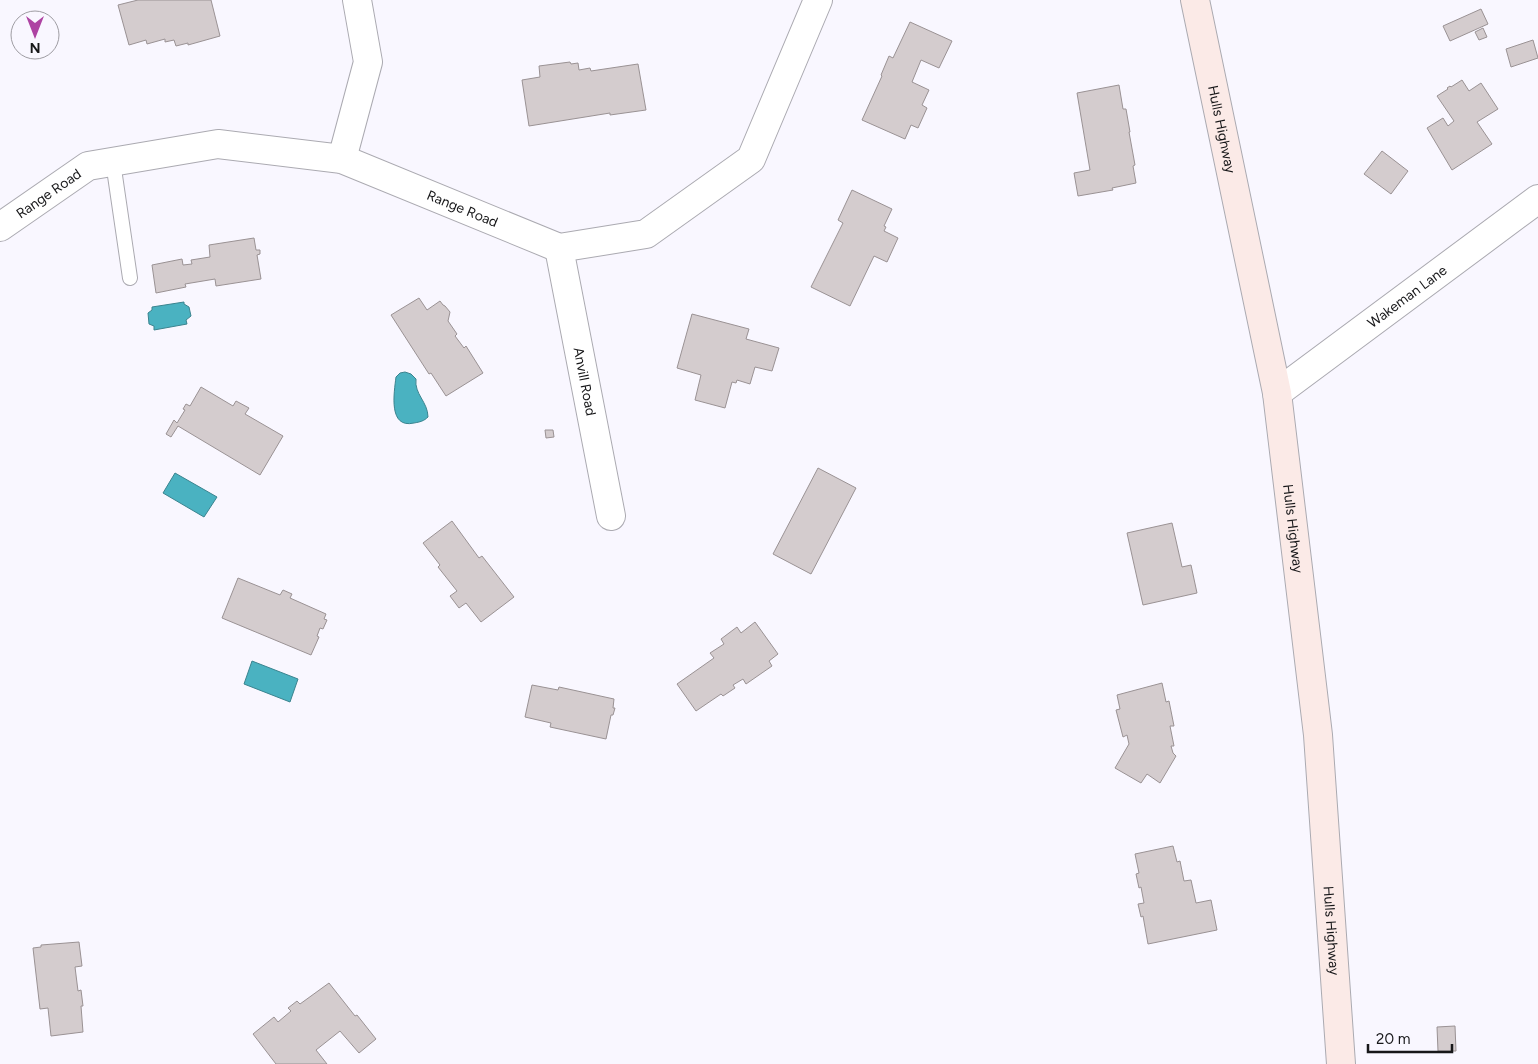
<svg xmlns="http://www.w3.org/2000/svg" width="1538" height="1064" font-family="Figtree,sans-serif">
<style>
.water{fill:#4ab2c1;stroke:#3b848f}
.building{fill:#d4ccce;stroke:#9a9294}
.lines{fill:none;stroke-linecap:round;stroke-linejoin:round}
.lane-casing{stroke:#abaab1;stroke-width:16}
.street-casing{stroke:#abaab1;stroke-width:30}
.secondary-casing{stroke:#abaab1;stroke-width:30}
.lane{stroke:#fff;stroke-width:14}
.street{stroke:#fff;stroke-width:28}
.secondary{stroke:#fbeae7;stroke-width:28}
.labels{text-anchor:middle;dominant-baseline:central;stroke-width:5;stroke-linejoin:round;paint-order:stroke}
.street-label{font-size:14px;fill:#171719;stroke:#f9f7ff}
</style>
<rect width="100%" height="100%" fill="#f9f7ff"/>
<!-- water -->
<g class="water">
<polygon points="184,302 184,304 189,307 191,316 186,320 187,324 154,330 154,326 149,324 148,313 152,310 152,307"/>
<path d="M405,372L411,374L416,379C414,394 428,402 428,417C424,421 420,422 414,423C388,429 394,393 396,377L400,373Z"/>
<polygon points="175,473 217,497 204,517 163,493"/>
<polygon points="252,661 298,679 290,702 244,684"/>
</g>
<!-- building -->
<g class="building">
<polygon points="138,0 211,0 220,36 188,45 188,43 176,46 174,40 165,42 165,39 147,44 146,40 129,45 118,5"/>
<polygon points="1481,9 1488,24 1450,41 1443,26"/>
<polygon points="910,22 952,41 939,68 921,60 912,82 929,90 922,105 927,108 918,128 911,125 905,139 862,120 882,76 881,75 889,56 893,58"/>
<polygon points="1483,28 1487,37 1479,40 1475,32"/>
<polygon points="1533,40 1538,58 1511,67 1506,49"/>
<polygon points="570,62 571,64 578,63 579,70 590,68 591,71 638,64 646,110 610,115 610,113 529,126 522,80 540,77 539,66"/>
<polygon points="1462,80 1469,91 1481,83 1498,109 1477,122 1492,144 1452,170 1427,128 1443,118 1448,126 1454,121 1437,96 1448,89 1447,88 1450,86 1451,87"/>
<polygon points="1119,85 1123,109 1126,109 1130,132 1129,132 1135,165 1133,166 1136,183 1112,188 1113,190 1078,196 1074,173 1090,170 1077,93"/>
<polygon points="1382,151 1408,171 1391,194 1364,174"/>
<polygon points="852,190 892,209 884,226 886,227 884,231 898,238 887,262 874,256 850,306 811,287 843,223 838,220"/>
<polygon points="254,238 256,250 260,250 260,254 257,255 261,279 216,286 215,279 185,284 186,287 156,293 152,265 182,259 183,265 192,264 191,260 210,257 209,245"/>
<polygon points="419,298 427,310 440,301 443,305 445,306 450,312 448,321 457,334 455,336 464,348 466,346 483,373 446,396 431,373 429,374 391,315"/>
<polygon points="692,314 749,329 746,339 779,348 772,371 755,367 750,384 737,380 736,383 732,382 725,408 695,400 701,375 677,368"/>
<polygon points="201,387 233,406 236,401 249,408 245,414 283,436 260,475 178,426 171,437 166,434 174,420 177,423 185,410 183,409 186,404 190,406"/>
<polygon points="545,430 553,430 554,437 546,438"/>
<polygon points="818,468 856,488 811,574 773,554"/>
<polygon points="452,521 479,558 482,556 514,597 481,622 466,603 459,608 450,596 457,591 438,567 440,565 423,543"/>
<polygon points="1172,523 1182,567 1191,565 1197,593 1143,605 1127,533"/>
<polygon points="238,578 280,595 283,590 292,594 290,598 326,614 324,619 327,620 323,629 320,628 317,636 319,637 311,655 222,618"/>
<polygon points="755,622 778,654 769,661 772,666 746,684 743,679 733,685 735,688 723,696 721,694 696,711 677,684 714,658 710,653 724,644 721,639 737,627 741,633"/>
<polygon points="1162,683 1166,702 1169,701 1174,726 1170,726 1174,746 1171,746 1173,753 1176,756 1160,783 1147,774 1141,783 1115,768 1129,744 1127,735 1123,737 1116,710 1120,709 1117,695"/>
<polygon points="532,685 558,690 559,687 614,699 613,708 615,708 613,715 611,715 606,739 550,727 551,723 525,717"/>
<polygon points="1173,846 1177,862 1180,861 1184,881 1191,880 1196,903 1211,900 1217,930 1148,944 1143,916 1141,917 1138,904 1144,903 1141,887 1139,888 1136,874 1139,873 1135,854"/>
<polygon points="79,942 82,966 75,967 78,991 81,990 83,1006 81,1006 83,1032 51,1036 48,1008 40,1009 33,948 41,947 41,945"/>
<polygon points="329,983 355,1016 357,1015 376,1039 359,1053 340,1031 316,1050 327,1064 276,1064 253,1034 274,1017 278,1022 291,1011 288,1008 297,1001 300,1004"/>
<polygon points="1455,1026 1456,1051 1438,1051 1437,1027"/>
</g>
<g class="lines">
<defs>
<polyline id="lane" points="113,162 130,278"/>
<g id="street">
<polyline points="342,159 368,62 357,0"/>
<path id="s1" d="M0,227L88,166L218,144L342,159L559,248L646,234L751,159L818,0"/>
<path id="s2" d="M559,248L611,516"/>
<path id="s3" d="M1277,393L1538,199"/>
</g>
<g id="secondary">
<path id="s4" d="M1195,0L1277,393L1318,735L1341,1064"/>
</g>
</defs>
<!-- lane casing -->
<use href="#lane" class="lane-casing"/>
<!-- street casing -->
<use href="#street" class="street-casing"/>
<!-- secondary casing -->
<use href="#secondary" class="secondary-casing"/>
<!-- lane -->
<use href="#lane" class="lane"/>
<!-- street -->
<use href="#street" class="street"/>
<!-- secondary -->
<use href="#secondary" class="secondary"/>
</g>
<g class="labels">
<!-- street labels -->
<g class="street-label">
<text stroke="none"><textPath href="#s4" startOffset="132">Hulls Highway</textPath></text>
<text stroke="none"><textPath href="#s1" startOffset="59">Range Road</textPath></text>
<text stroke="none"><textPath href="#s1" startOffset="494">Range Road</textPath></text>
<text stroke="none"><textPath href="#s3" startOffset="162">Wakeman Lane</textPath></text>
<text stroke="none"><textPath href="#s2" startOffset="136">Anvill Road</textPath></text>
<text stroke="none"><textPath href="#s4" startOffset="538">Hulls Highway</textPath></text>
<text stroke="none"><textPath href="#s4" startOffset="942">Hulls Highway</textPath></text>
</g>
</g>
<!-- north arrow -->
<g transform="translate(35 35) rotate(180)"><circle r="24" fill="#f9f7ff" stroke="#9f9da3"/>
<path d="M0-4L9 19L0 12L-9 19Z" fill="#ae43a3"/>
<text y="-8" font-size="14" font-weight="bold" text-anchor="middle" fill="#171719">N</text>
</g>
<!-- scale -->
<path d="M1368 1044v8h84v-8" fill="none" stroke="#171719" stroke-width="2.5"/>
<text x="1376" y="1044" font-size="15" fill="#171719" stroke="#f9f7ff" stroke-width="4" paint-order="stroke">20 m</text>
</svg>
